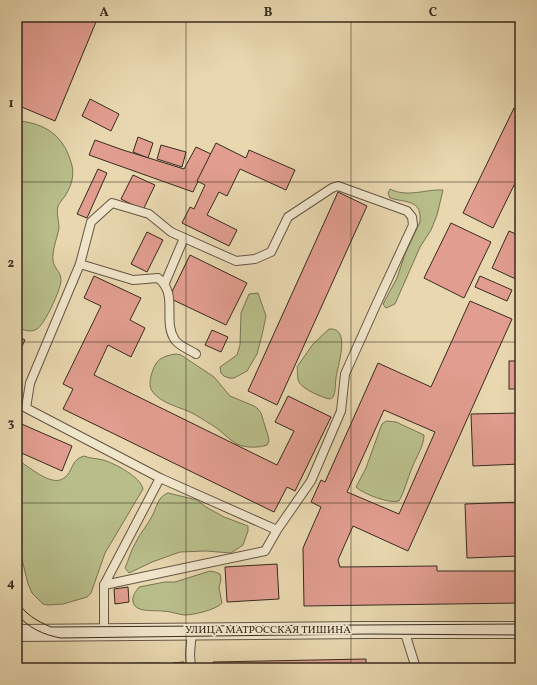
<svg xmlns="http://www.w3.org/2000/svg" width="537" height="685" font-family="Vollkorn,serif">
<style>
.green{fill:#b8be8a;stroke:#787454}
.building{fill:#e19d8f;stroke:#382b1f;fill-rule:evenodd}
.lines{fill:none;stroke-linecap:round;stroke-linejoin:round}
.lane-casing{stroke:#645643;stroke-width:10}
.street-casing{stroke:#645643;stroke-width:18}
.lane{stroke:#f0e5cb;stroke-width:8}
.street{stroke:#f0e5cb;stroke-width:16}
.tram{stroke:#382b1f;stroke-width:1}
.grid{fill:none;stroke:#382b1f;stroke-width:1;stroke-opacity:0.55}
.labels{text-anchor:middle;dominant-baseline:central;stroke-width:3.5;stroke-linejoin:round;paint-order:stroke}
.street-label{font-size:11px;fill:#382b1f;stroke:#f0e5cb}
.neatline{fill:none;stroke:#382b1f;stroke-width:1.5}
.grid-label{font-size:13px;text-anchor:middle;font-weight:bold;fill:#382b1f}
</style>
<rect width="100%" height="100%" fill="#e8d7af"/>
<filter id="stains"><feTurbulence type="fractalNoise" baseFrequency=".005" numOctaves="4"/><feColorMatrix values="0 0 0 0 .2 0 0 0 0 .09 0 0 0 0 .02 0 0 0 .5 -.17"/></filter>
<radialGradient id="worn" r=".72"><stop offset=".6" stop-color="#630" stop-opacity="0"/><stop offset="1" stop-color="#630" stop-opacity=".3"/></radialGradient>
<!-- green -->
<g class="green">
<path d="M17,120C23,122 29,122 35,124C54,130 65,142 71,162C75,174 72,185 65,196C63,199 59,203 58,206C56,213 59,221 59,228C57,239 52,249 53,261C54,268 61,272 61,280C61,289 45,324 37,329C31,333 23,330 17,327Z"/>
<path d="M390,189C407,198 426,189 443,190L437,215L431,230L420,247L395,304L386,308L383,304L397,278L405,254L420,222C422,199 406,203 390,198L388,193Z"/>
<polygon points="258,293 266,316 262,335 257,354 247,371 234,378 229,378 224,376 221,373 220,367 237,355 240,345 241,313 249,294"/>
<path d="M329,329C352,327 337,367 336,378C335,385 336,391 333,397L330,399C323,398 302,389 299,382C297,379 298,371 297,367L313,344Z"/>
<path d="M176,354L181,355L214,377L230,396L254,406L258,409L261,413L268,436L269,441L267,445C259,448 245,448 237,444C230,440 224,434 218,429C211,424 202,419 194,414C181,407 161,404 152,391C149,386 150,381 151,376C155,361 160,356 176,354Z"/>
<path d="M386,421L396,422L424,435C424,446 416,457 412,468C407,479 405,491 399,501C390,504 363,494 356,487L366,468L380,429L382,424Z"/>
<path d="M84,456C91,459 96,458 103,460C114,463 141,477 143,489L105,553L91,593L87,597L63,604L48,605L43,604L32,593L28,584L17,539V460C28,465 51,488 64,478C74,471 70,460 84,456Z"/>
<path d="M168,493L197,500L206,507L224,517L248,526V531L243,545L231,553L206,551L180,552L152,562L129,573L125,568C129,559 131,550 136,542C140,533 147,526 151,518C157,508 157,497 168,493Z"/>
<path d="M210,571L215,572L220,574L221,579L219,588L222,603C216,610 193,615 184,615C177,614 170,611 162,611C154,610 134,613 133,601C132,596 136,591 139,587L165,582H175Z"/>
</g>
<!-- building -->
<g class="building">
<polygon points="17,17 98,17 55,121 17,105"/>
<polygon points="90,99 119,114 111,131 82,116"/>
<polygon points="514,108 520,111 520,173 493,228 463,213"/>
<polygon points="138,137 153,143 148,158 133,152"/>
<polygon points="95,140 123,150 184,169 196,147 211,154 193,192 89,155"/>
<polygon points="216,143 246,158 249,150 295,170 286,190 240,169 227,196 219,192 207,215 237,230 229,246 182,223 190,207 194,209 205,185 197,181"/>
<polygon points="161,145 186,152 182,167 157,159"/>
<polygon points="98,169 107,173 87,218 77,214"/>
<polygon points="133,175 155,185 143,210 121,199"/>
<polygon points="338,192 367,206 277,405 248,391"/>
<polygon points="451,223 491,242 464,298 424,278"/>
<polygon points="509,231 520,236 520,281 492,268"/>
<polygon points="147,232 163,240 147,272 131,264"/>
<polygon points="190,255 247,283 226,325 169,298"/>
<polygon points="94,276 141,298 130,320 145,328 131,357 108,345 94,375 277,465 294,431 275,422 288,396 331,417 295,491 287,487 274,512 63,409 73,389 63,384 101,306 84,298"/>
<polygon points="480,276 512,290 507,301 475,287"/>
<path d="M470,301L512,319L408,551L353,526L338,560L340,567L437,566V571H520V603L304,606L303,548L321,507L311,502L321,480L325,482L378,363L431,387ZM384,410L435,432L399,514L347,492Z"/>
<polygon points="212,330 228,337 221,352 205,345"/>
<polygon points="17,336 25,340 17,357"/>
<rect x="509" y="361" width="11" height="28"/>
<polygon points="520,413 520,464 473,466 471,414"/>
<polygon points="17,422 72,446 62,471 17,451"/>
<polygon points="520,502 520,556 467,558 465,504"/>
<polygon points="277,564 279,599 227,602 225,567"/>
<polygon points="128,587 129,602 115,604 114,589"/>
<polygon points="366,659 366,668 213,668 213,662"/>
<polygon points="184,662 184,668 174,668 173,663"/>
<polygon points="160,663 160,668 17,668 17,665"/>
<polygon points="520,664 520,668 438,668 438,665"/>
</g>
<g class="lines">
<defs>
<g id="lane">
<path d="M80,264L133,280L158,278C179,294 162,321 175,340C179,346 190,350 196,354"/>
<polyline points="165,283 184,238"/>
<polyline points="104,585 265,551 277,530 311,481 341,411 345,374 376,305 413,225 412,217 407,211 338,186 332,188 288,217 271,252 255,259 236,261 171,232 149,214 112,203 91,222 80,264 30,383 26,408 160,478 277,530"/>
<polyline points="404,630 416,668"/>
<polyline points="104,632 104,585 160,478"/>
<polyline points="191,668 190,654 192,631"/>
</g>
<polyline id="street" points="17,633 367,630 520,630"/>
</defs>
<!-- lane casing -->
<use href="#lane" class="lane-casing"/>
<!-- street casing -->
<use href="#street" class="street-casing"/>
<!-- lane -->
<use href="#lane" class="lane"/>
<!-- street -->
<use href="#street" class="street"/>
<!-- tram -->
<g class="tram">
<polyline points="517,27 520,21"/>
<path d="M17,600C24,614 37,621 51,627L520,624"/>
<path d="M17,614C28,628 44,635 61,638L368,634L520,635"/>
</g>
</g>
<!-- grid -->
<path class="grid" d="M186,17V668M351,17V668M17,182H520M17,342H520M17,503H520"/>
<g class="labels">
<!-- street labels -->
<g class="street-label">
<text x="268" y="630">УЛИЦА МАТРОССКАЯ ТИШИНА</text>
</g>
</g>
<!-- margin -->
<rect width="537" height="685" fill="none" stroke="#e8d7af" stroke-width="44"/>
<rect x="22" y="22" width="493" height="641" class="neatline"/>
<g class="grid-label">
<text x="104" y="16">A</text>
<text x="268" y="16">B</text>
<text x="433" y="16">C</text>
<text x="11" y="107">1</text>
<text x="11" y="267">2</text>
<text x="11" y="427">3</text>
<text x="11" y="587">4</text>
</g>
<rect width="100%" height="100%" filter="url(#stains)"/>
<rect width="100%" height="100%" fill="url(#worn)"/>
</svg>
